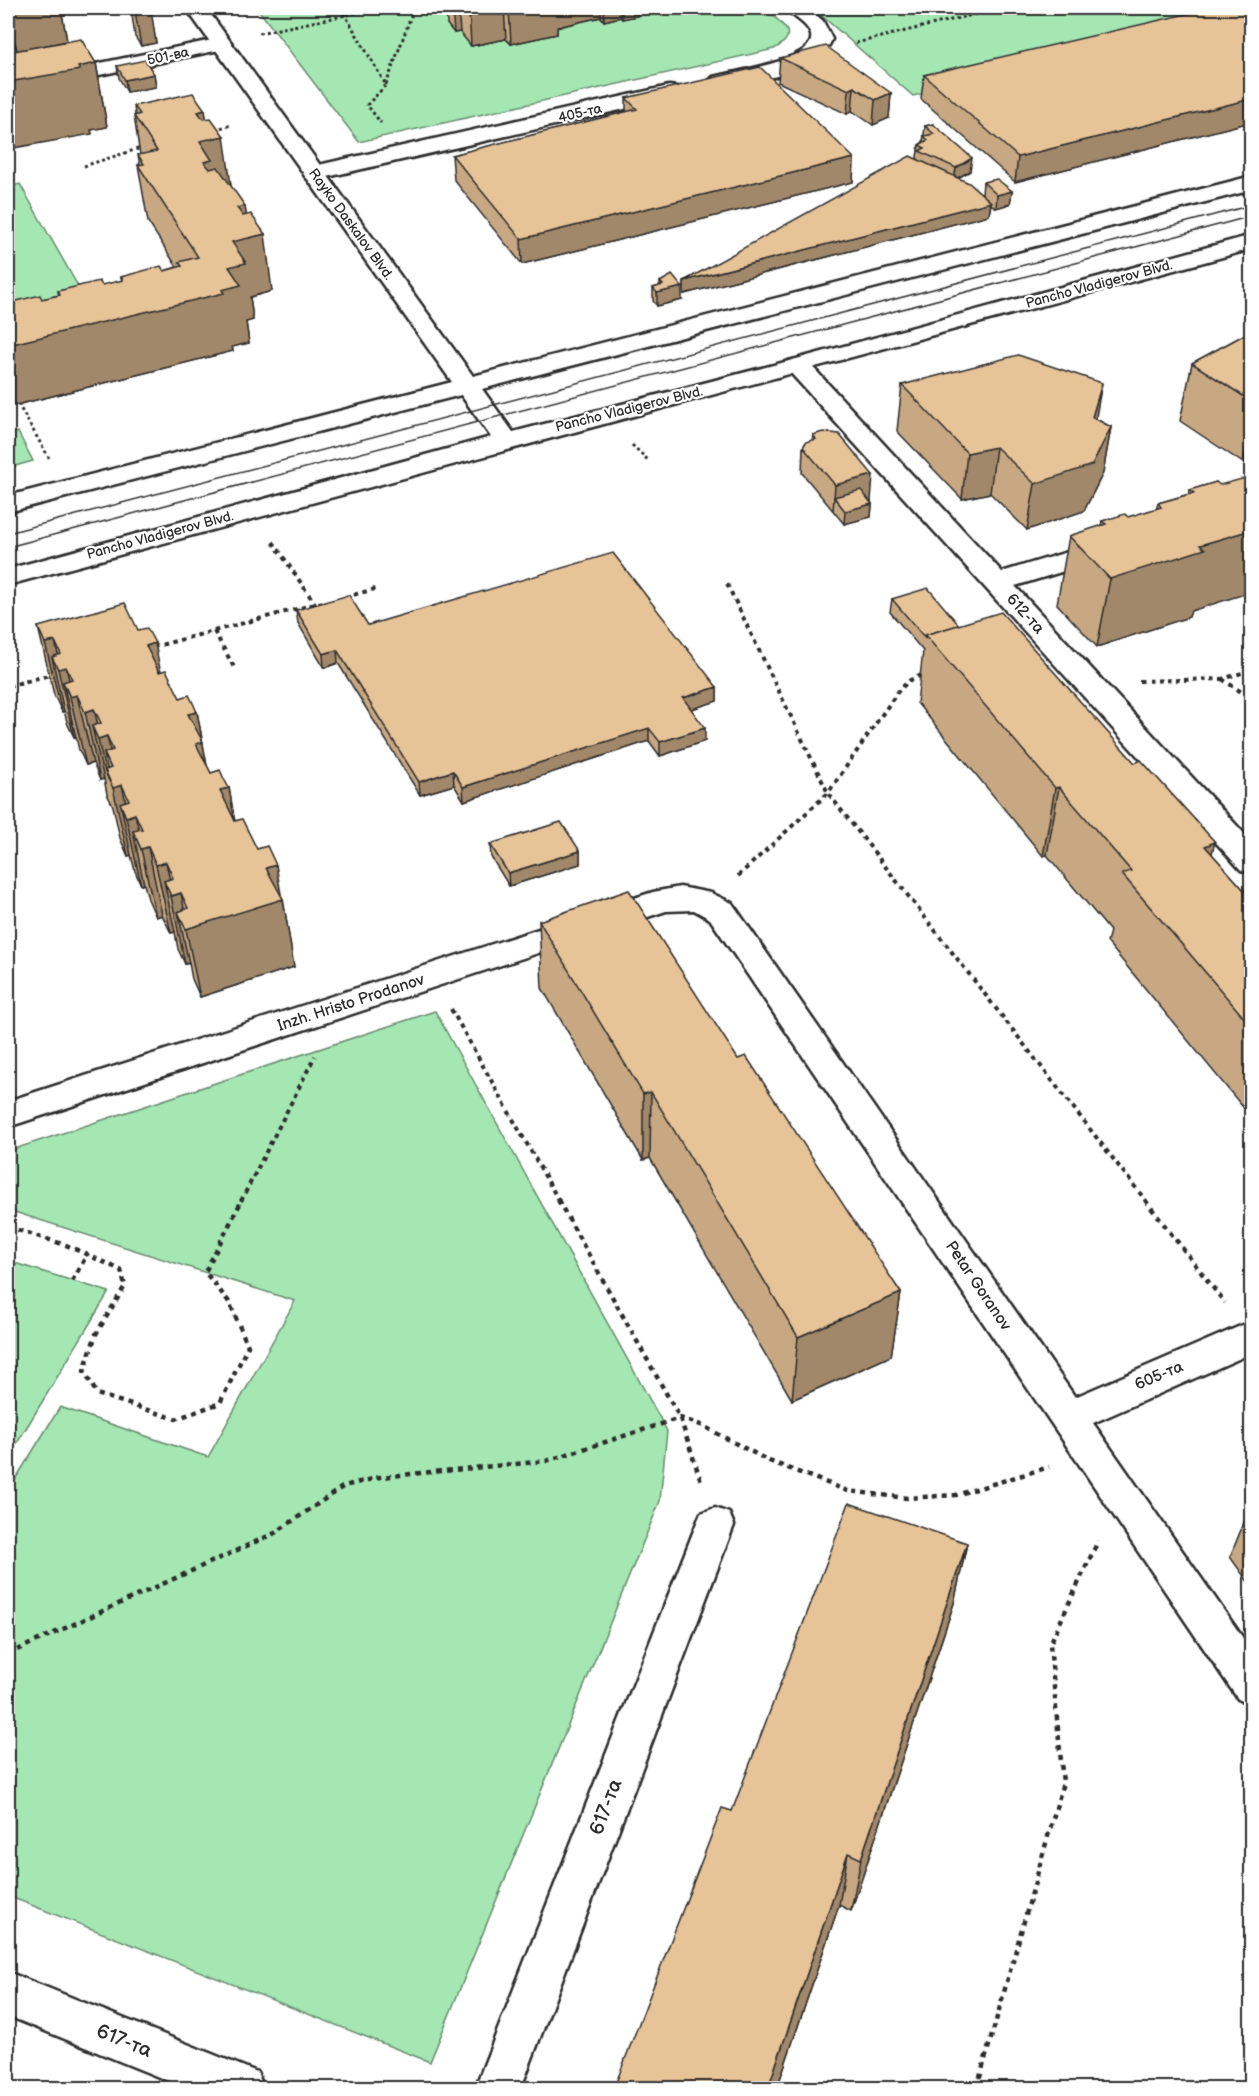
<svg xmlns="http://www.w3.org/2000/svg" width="1259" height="2096" font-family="'Balsamiq Sans',sans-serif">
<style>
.green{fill:#a4e7b2;stroke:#68896e;stroke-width:1.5}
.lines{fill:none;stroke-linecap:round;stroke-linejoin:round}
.street-casing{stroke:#2b2b2b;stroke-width:5}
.secondary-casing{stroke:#2b2b2b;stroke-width:5}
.path-far2{stroke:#2b2b2b;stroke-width:3;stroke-dasharray:3 3;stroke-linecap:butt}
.path-far1{stroke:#2b2b2b;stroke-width:4;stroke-dasharray:4.5 4.5;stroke-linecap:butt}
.path{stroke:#2b2b2b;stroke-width:4.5;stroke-dasharray:5 5;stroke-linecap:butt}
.street{fill:#fff;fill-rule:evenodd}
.secondary{fill:#fff;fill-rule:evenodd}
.tram{stroke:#2b2b2b;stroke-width:1.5}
.wall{fill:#c7a883;stroke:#2b2b2b;stroke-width:1.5}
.shaded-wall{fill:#a2886a;stroke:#2b2b2b;stroke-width:1.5}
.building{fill:#e7c398;stroke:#2b2b2b;stroke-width:1.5}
.labels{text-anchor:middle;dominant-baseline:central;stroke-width:4.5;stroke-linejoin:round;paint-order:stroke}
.far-street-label{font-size:14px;fill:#2b2b2b;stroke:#fff}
.street-label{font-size:16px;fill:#2b2b2b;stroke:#fff}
.near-street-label{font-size:20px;fill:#2b2b2b;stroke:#fff}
</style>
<rect width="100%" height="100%" fill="#fff"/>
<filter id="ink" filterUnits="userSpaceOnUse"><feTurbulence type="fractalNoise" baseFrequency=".0167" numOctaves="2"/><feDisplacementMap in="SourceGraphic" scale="12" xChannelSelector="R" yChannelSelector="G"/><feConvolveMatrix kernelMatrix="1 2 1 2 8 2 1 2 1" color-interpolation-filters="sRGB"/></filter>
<g filter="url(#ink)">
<!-- green -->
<g class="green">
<path d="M257,8H531L447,24L454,33L460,32L471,46L506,39L511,44L557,34L552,29L601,17L604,21L654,10L657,12L670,10L669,8H764C779,22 803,34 774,49L359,142Z"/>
<polygon points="813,8 1251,8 1252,16 913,96"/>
<polygon points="20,184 83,295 8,312 8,187"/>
<polygon points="18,432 33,461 8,468 8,435"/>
<polygon points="435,1011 667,1431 660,1501 430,2062 8,1896 8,1491 60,1407 208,1457 295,1301 8,1210 8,1151"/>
<polygon points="8,1261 109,1292 8,1458"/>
</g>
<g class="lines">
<defs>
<g id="street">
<path d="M786,8H808L823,21L832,39C818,76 755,80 720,87L713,85L709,81L713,77C730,72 817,61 811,35C808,23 793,18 786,8Z"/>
<polygon points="222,38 229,40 232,44 229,48 8,94 8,82"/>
<polygon points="669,86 677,87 680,92 677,97 314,180 306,178 303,173 306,168 314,166"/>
<polygon points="798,359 807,361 1002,572 1097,543 1107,541 1117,543 1120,549 1117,555 1015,586 1252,842 1252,873 1241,870 789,371 786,366 789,361"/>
<polygon points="680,887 711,893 732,903 1075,1397 1252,1321 1252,1353 1093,1423 1252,1651 1252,1705 1238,1699 710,919 694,910 666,911 8,1127 8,1101 653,892"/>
<polygon points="715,1508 729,1513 734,1525 521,2088 475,2088 696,1525 701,1513"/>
<polygon points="8,1972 257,2072 264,2088 186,2088 8,2016"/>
</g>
<polygon id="secondary" points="186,8 206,8 473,376 1252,176 1252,190 482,389 513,432 789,361 1252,235 1252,249 8,585 8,569 491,437 461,395 8,512 8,496 452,382"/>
</defs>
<!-- street casing -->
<use href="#street" class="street-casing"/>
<!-- secondary casing -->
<use href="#secondary" class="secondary-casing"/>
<!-- path-far2 -->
<g class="path-far2">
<polyline points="341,8 386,85 367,105 381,123"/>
<polyline points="259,33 381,8"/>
<polyline points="856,43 1001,8"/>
<polyline points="386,85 414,8"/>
<polyline points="215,129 232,125"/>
<polyline points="84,166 144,147"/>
<polyline points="18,404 49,458"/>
<polyline points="632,445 649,461"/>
</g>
<!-- path-far1 -->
<g class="path-far1">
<polyline points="273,542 316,605"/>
<polyline points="727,584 828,793 1146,1201"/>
<polyline points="345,597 379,588"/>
<polyline points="214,631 235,669"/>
<polyline points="153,647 323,602"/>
<polyline points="1222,679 1252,699"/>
<polyline points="1139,681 1222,679 1252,670"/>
<polyline points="8,686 53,674"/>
<polyline points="738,876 828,793 899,690 910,680 924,674"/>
<polyline points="451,1009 559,1201"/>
<polyline points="241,1201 315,1056"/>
</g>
<!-- path -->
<g class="path">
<polyline points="558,1200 680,1418 702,1484"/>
<polyline points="1145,1200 1225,1303"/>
<polyline points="8,1227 66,1245 121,1270 125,1286 96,1334 84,1371 97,1394 176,1419 220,1403 248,1346 229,1302 205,1272 242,1200"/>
<polyline points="72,1281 88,1253"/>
<polyline points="8,1654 275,1533 344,1486 380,1477 546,1461 680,1418 701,1425 769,1461 848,1491 907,1498 956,1495 1049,1467"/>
<polyline points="977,2088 1063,1783 1050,1644 1098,1541"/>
</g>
<!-- street -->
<use href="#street" class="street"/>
<!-- secondary -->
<use href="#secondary" class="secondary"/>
<!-- tram -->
<g class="tram">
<polyline points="8,533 1252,205"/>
<polyline points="8,547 1252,216"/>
</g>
</g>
<!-- wall -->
<g class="wall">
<polygon points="8,8 61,8 67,41 96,63 107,127 91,130 92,134 17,50 10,39 8,39"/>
<polygon points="131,8 150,8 156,43 141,46 135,37"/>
<polygon points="446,8 670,8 670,9 637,13 637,16 622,19 620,17 604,21 601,17 569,24 557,27 557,34 511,44 506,39 471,46 460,32 454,33 447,24"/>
<polygon points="1251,8 1251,122 1015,182 921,99 924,75"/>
<polygon points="780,58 891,93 889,118 873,125 852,111 847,114 778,82"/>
<polygon points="117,66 154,74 156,87 127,92 119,78"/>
<polygon points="626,98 854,158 853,182 522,264 454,180 452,155 626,112"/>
<polygon points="134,106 205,110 206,119 231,187 245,206 246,216 272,291 250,297 253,320 246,322 249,343 232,347 233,351 8,407 8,303 42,299 59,295 58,291 102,285 122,281 121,277 164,271 177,267 148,222 138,165 140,165 138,155 140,155 134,116 135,115"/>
<polygon points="933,124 970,171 958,178 982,194 983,182 1012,191 1010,204 996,208 991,204 989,215 684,294 684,281 918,160 917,157 919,145 923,142 925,126"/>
<polygon points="660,282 682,300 657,306 653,301 653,288 660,286"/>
<polygon points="1251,331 1251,460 1243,463 1180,421 1192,363"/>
<polygon points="902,385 1096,419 1111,427 1103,473 1084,511 1027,530 990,493 962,499 897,431"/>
<polygon points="813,435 871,501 870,501 872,504 871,517 844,524 802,473 803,447 812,440"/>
<polygon points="1216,482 1189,617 1097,647 1057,604 1069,536 1101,526 1102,521 1128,517 1156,509 1158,503 1189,494 1190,490"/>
<polygon points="892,599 959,625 1212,854 1251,898 1251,1117 1107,942 1110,931 1047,855 1043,856 917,703 923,651 890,612"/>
<polygon points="296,610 368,625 717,687 717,701 691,709 705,741 660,756 649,741 464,801 454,785 420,795 338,663 324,668 298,623"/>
<polygon points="38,627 138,630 161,672 180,698 197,712 207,766 211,773 229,788 234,819 283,899 294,967 200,997 192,979 189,963 185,964 178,949 175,932 171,933 162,915 156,917 148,899 144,884 141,885 135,871 131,855 128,856 120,838 113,806 107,794 104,779 100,780 93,763 86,765 79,750 76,737 74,737 68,725 64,711 62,712 54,695"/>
<polygon points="490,844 580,851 580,864 509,886 491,857"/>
<polygon points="539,921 738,1059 901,1293 891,1356 792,1400 650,1158 643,1160 542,988"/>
<polygon points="1251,1505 1251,1586 1230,1557"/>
<polygon points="967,1543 954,1603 851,1911 839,1905 777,2088 614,2088"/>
</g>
<!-- shaded-wall -->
<g class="shaded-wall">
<polygon points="8,8 61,8 67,41 17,51"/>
<polygon points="452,8 458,8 460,32 454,33"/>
<polygon points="469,8 504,8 506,39 471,46"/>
<polygon points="509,8 601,8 601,17 557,27 557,34 511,44"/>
<polygon points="604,8 620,8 620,17 604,21"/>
<polygon points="622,8 670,8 670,9 637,13 637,16 622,19"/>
<polygon points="151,9 156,43 141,46 135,12"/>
<polygon points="96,63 107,127 91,130 92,134 8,149 8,82"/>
<polygon points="154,74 156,87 127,92 125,80"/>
<polygon points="854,87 852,111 847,114 849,90"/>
<polygon points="891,93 889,118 873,125 875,100"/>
<polygon points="1251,99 1251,122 1015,182 1018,157"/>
<polygon points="205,110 209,139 224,136 232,192 212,218 200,141 198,112"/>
<polygon points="854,158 853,182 522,264 521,239"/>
<polygon points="972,158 970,171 954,180 956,168"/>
<polygon points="1012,191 1010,204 996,208 997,195"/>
<polygon points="991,202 989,215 684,294 684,281"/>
<polygon points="245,206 249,238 265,234 272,291 250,297 253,320 246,322 249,343 232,347 233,351 8,407 8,345 222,290 229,267 237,208"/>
<polygon points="682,287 682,300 657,306 657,293"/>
<polygon points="1102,383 1094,428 1092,417"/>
<polygon points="1251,426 1251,460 1243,463"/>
<polygon points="1111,427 1103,473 1084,511 1027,530 1035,484"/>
<polygon points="996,447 990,493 962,499 967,453"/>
<polygon points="873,475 871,501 843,508 834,497 833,511 835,485"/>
<polygon points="872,504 871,517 844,524 845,511"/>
<polygon points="1251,530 1251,592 1191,611 1189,617 1097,647 1110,579 1200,545"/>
<polygon points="55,641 61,668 66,667 73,696 77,695 93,763 86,765 70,697 63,682 76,737 74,737 58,669 52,657 64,711 62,712 45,643"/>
<polygon points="155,643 168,711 146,646"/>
<polygon points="337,650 338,663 324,668 323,654"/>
<polygon points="717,687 717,701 683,712 683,698"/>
<polygon points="94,709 101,738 107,736 118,786 122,785 129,817 135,814 143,848 148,847 162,915 156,917 141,849 133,831 144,884 141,885 126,817 121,805 131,855 128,856 113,788 111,768 104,753 110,783 105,772 98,739 92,726 104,779 100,780 85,712"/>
<polygon points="197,712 215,810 188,714"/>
<polygon points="649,728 649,741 464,801 463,787"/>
<polygon points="705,728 705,741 660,756 660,742"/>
<polygon points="453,771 454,785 420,795 419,782"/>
<polygon points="1059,787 1047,855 1043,856 1055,788"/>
<polygon points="229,788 241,856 220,790"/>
<polygon points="1215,842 1197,910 1205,846"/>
<polygon points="580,851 580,864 509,886 508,873"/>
<polygon points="166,862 173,896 181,893 188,929 266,868 276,865 282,900 283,899 294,967 200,997 186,929 178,912 189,963 185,964 171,896 164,881 175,932 171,933 156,865"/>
<polygon points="651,1092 650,1158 643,1160 643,1094"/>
<polygon points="901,1293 891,1356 792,1400 798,1337"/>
<polygon points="967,1543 954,1603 851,1911 861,1859"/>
<polygon points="848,1853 839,1905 777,2088 768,2088"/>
<polygon points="16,2083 19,2088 13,2088"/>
</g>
<!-- building -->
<g class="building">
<polygon points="133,8 150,8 151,9 135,12"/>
<polygon points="1212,8 1251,8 1251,99 1018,157 924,75"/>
<polygon points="81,39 96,63 78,67 80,70 8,82 8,52"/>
<polygon points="826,46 891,93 875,100 854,87 849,90 780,58"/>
<polygon points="145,60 154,74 125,80 117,66"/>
<polygon points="760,67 854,158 521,239 452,155 637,109 626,98"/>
<polygon points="193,93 205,110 198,112 201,116 204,119 211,118 224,136 200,141 212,160 204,162 210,169 218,167 245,206 237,208 243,216 251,214 265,234 232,242 246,263 229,267 241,285 222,290 224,293 8,345 8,303 40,295 42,299 60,295 58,291 99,281 102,285 123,280 121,277 161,266 164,271 182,266 179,262 198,257 138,165 144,164 138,155 157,151 134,116 140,114 134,106"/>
<polygon points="933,124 972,158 956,168 919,151 925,148 919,145 928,140 924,136 934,134 925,126"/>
<polygon points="910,156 969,183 991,202 684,281"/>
<polygon points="997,179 1012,191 997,195 983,182"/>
<polygon points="672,275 682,287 657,293 653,288 663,285 660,282"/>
<polygon points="1251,331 1251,401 1192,363"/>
<polygon points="1018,355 1102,383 1092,417 1111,427 1092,465 1035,484 996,447 967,453 902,385"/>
<polygon points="823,432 839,434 873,475 835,485 803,447 806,442 816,439 813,435"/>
<polygon points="1249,477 1251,479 1251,530 1200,545 1205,549 1110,579 1069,536 1106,524 1102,521 1125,514 1128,517 1161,507 1158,503 1194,493 1190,490 1216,482 1220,485"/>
<polygon points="861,490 872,504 845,511 834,497"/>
<polygon points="613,553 717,687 683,698 705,728 660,742 649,728 463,787 453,771 419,782 337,650 323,654 296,610 349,595 368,625"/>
<polygon points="928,588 959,625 925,635 925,638 892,599"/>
<polygon points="125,603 138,630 147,628 155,643 146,646 159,672 166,670 180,698 189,695 193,703 197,712 188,714 203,742 196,744 211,773 220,770 224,779 229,788 220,790 235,821 242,819 257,849 267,846 276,865 266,868 283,899 186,929 178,912 188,908 181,893 171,896 164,881 173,878 166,862 156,865 148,847 141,849 133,831 142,829 135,814 126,817 120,803 129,800 122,785 113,788 105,770 111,768 104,753 113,750 107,736 98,739 92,726 101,723 94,709 85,712 77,695 70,697 63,682 72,679 66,667 58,669 52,657 61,654 55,641 45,643 38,627"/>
<polygon points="1001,612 1135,763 1141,760 1215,842 1205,846 1251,898 1251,1026 1122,874 1131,871 1059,787 1055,788 925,635"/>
<polygon points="561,822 580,851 508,873 490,844"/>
<polygon points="629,890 738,1059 746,1056 901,1293 798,1337 651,1092 643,1094 539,921"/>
<polygon points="849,1503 967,1543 861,1859 848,1853 768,2088 614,2088 722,1808 732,1811"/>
<polygon points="8,2079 16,2083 13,2088 8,2088"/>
</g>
</g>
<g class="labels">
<!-- far-street labels -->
<g class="far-street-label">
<text transform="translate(168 56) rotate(-12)">501-ва</text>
<text transform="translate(580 113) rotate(-13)">405-та</text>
<text transform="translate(351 224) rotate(54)">Rayko Daskalov Blvd.</text>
<text transform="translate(1099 284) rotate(-15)">Pancho Vladigerov Blvd.</text>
<text transform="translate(629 409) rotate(-14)">Pancho Vladigerov Blvd.</text>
<text transform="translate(160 535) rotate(-15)">Pancho Vladigerov Blvd.</text>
</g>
<!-- street labels -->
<g class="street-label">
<text transform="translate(1025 614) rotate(48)">612-та</text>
<text transform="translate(351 1003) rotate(-18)">Inzh. Hristo Prodanov</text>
<text transform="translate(978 1286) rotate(56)">Petar Goranov</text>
<text transform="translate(1159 1376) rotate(-23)">605-та</text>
</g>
<!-- near-street labels -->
<g class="near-street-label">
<text transform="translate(606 1807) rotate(-69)">617-та</text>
<text transform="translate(124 2041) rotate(22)">617-та</text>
</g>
</g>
<!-- margin -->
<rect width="1259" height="2096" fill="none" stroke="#fff" stroke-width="30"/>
<rect x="15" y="15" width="1229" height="2066" fill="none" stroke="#2b2b2b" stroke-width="2" filter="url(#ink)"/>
</svg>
